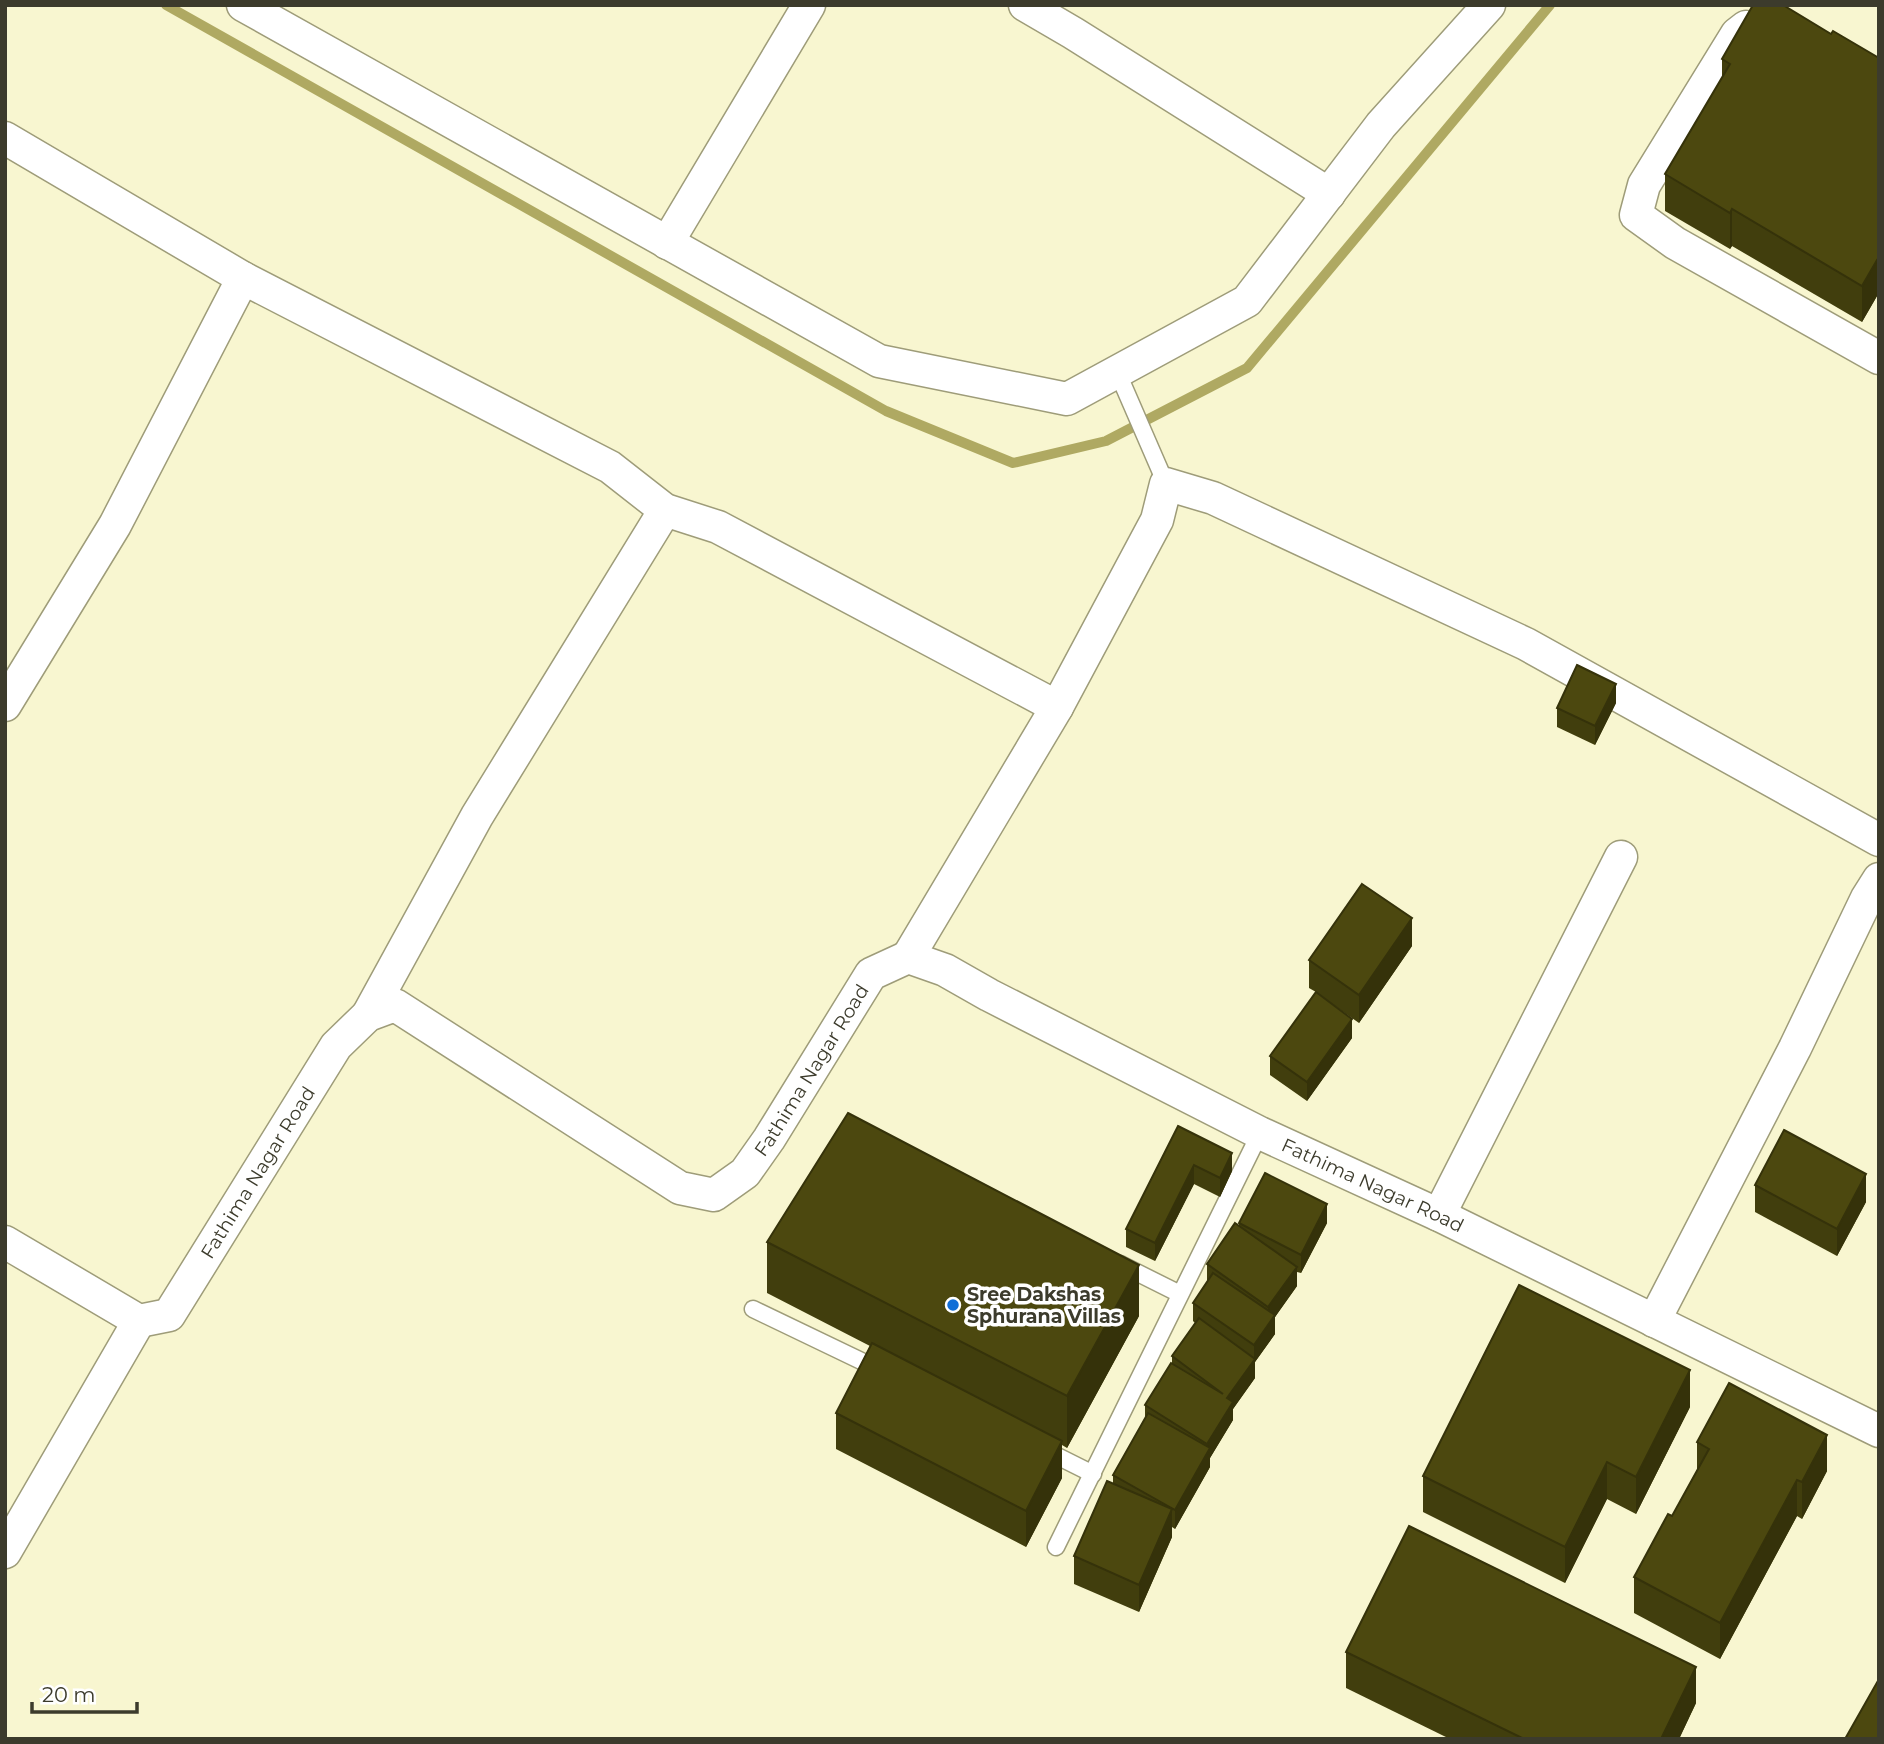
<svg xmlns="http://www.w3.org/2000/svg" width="1884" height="1744" font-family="Montserrat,sans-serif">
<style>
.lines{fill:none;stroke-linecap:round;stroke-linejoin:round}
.stream{stroke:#afa962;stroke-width:10}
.service-casing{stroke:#9e9c79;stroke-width:19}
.minor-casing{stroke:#9e9c79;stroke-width:35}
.service{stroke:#fff;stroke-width:16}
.minor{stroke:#fff;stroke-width:32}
.wall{fill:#413e0d}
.shaded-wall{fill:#35320a}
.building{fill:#4c480f;stroke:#35320a;stroke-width:2}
.poi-dot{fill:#106ed7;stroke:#fff;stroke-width:2.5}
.labels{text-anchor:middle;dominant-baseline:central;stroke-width:7;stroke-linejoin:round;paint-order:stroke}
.street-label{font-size:19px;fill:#3c3b2c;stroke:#fff}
.poi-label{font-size:19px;font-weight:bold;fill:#3c3b2c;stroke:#fff;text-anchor:start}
</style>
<rect width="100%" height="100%" fill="#f8f6d0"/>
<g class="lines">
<!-- stream -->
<polyline class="stream" points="166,5 886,411 1013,463 1106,441 1247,368 1550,5"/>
<defs>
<g id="service">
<polyline points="1117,371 1166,484"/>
<polyline points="1120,1264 1180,1294"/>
<polyline points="753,1309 880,1370"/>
<polyline points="1045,1450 1093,1474"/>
<polyline points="1056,1547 1260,1133"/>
</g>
<g id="minor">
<polyline points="243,5 879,361 1067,399 1247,301 1381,125 1489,5"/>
<polyline points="1025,5 1073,33 1329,194"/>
<polyline points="1746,27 1737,34 1644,185 1636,215 1675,243 1879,358"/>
<polyline points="5,138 243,278 610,467 665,510 718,527 1057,707"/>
<polyline points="667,243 809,5"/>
<polyline points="5,705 115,525 243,278"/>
<polyline points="908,957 1057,707 1157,520 1166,484 1213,498 1526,644 1879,840"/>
<polyline points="368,1015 477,816 665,510"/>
<polyline points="1439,1215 1621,857"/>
<path id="s1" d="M5,1242L139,1321L169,1315L336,1046L368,1015L395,1005L680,1188L714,1195L745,1173L769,1139L871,974L908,957L945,970L989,995L1260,1133L1439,1215L1879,1431"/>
<polyline points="1654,1321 1795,1048 1867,898 1879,879"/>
<polyline points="5,1552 139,1321"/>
</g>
</defs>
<!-- service casing -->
<use href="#service" class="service-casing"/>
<!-- minor casing -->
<use href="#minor" class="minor-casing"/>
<!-- service -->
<use href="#service" class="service"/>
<!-- minor -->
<use href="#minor" class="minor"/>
</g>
<!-- wall -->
<g class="wall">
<polygon points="1831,34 1879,58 1879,297 1877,296 1862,322 1732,246 1730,249 1665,211 1665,174 1722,78 1722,59"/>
<polygon points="1616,703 1595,745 1557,727 1557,708"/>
<polygon points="1412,946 1359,1023 1318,994 1352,1038 1307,1101 1270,1075 1270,1056 1316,992 1309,988 1309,960"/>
<polygon points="1178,1126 1232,1171 1220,1197 1194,1184 1155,1261 1126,1247 1126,1229"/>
<polygon points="1755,1185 1866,1202 1837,1256 1755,1212"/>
<polygon points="1239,1223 1327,1223 1301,1273 1297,1272 1297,1286 1275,1317 1275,1334 1255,1362 1255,1378 1233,1409 1233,1420 1210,1458 1210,1467 1175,1529 1172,1527 1172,1537 1139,1612 1074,1584 1074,1556 1113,1484 1113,1475 1145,1419 1145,1405 1172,1363 1172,1356 1195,1323 1193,1321 1193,1303 1207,1282 1207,1264 1239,1226"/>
<polygon points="767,1242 1139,1316 1067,1448 1062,1445 1062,1478 1026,1547 836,1449 836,1413 870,1346 767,1293"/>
<polygon points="1690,1407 1636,1514 1607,1499 1565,1583 1423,1512 1423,1476"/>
<polygon points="1697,1442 1827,1471 1802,1519 1797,1516 1720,1659 1634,1613 1634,1577 1672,1516 1697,1470"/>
<polygon points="1346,1652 1696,1703 1679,1739 1450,1739 1346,1688"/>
</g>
<!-- shaded-wall -->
<g class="shaded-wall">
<polygon points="1732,209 1732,246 1730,249 1730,213"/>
<polygon points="1877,260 1877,296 1862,322 1862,286"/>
<polygon points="1616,684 1616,703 1595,745 1595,726"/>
<polygon points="1412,918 1412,946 1359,1023 1359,995"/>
<polygon points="1352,1019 1352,1038 1307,1101 1307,1082"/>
<polygon points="1232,1153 1232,1171 1220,1197 1220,1178"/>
<polygon points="1194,1165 1194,1184 1155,1261 1155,1243"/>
<polygon points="1866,1174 1866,1202 1837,1256 1837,1229"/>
<polygon points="1327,1204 1327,1223 1301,1273 1301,1255"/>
<polygon points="1139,1265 1139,1316 1067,1448 1067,1396"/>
<polygon points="1297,1267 1297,1286 1275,1317 1275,1334 1255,1362 1255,1378 1233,1409 1233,1420 1210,1458 1210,1467 1175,1529 1175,1510 1207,1454 1207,1444 1227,1398 1254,1361 1254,1345 1268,1324 1268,1307"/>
<polygon points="1690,1370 1690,1407 1636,1514 1636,1477"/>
<polygon points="1827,1435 1827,1471 1802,1519 1802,1482"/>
<polygon points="1062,1441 1062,1478 1026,1547 1026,1511"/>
<polygon points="1607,1462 1607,1499 1565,1583 1565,1547"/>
<polygon points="1797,1480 1797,1516 1720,1659 1720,1623"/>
<polygon points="1172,1509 1172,1537 1139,1612 1139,1585"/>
<polygon points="1696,1667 1696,1703 1679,1739 1661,1739"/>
</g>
<!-- building -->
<g class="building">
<polygon points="1753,5 1783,5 1831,34 1833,31 1879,58 1879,261 1877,260 1862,286 1732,209 1730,213 1665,174 1730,64 1722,59"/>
<polygon points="1577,665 1616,684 1595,726 1557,708"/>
<polygon points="1362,884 1412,918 1359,995 1309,960"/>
<polygon points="1316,992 1352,1019 1307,1082 1270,1056"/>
<polygon points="848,1113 1139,1265 1067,1396 767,1242"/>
<polygon points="1178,1126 1232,1153 1220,1178 1194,1165 1155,1243 1126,1229"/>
<polygon points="1784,1130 1866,1174 1837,1229 1755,1185"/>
<polygon points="1265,1173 1327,1204 1301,1255 1239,1223"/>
<polygon points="1235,1223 1297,1267 1268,1307 1207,1264"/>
<polygon points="1213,1273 1275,1315 1254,1345 1193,1303"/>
<polygon points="1519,1285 1690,1370 1636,1477 1607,1462 1565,1547 1423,1476"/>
<polygon points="1199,1318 1255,1359 1227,1398 1233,1402 1207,1444 1145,1405 1171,1363 1223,1394 1172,1356"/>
<polygon points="872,1343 1062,1441 1026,1511 836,1413"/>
<polygon points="1729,1383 1827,1435 1802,1482 1797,1480 1720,1623 1634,1577 1668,1514 1672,1516 1709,1449 1697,1442"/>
<polygon points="1148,1413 1210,1448 1175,1510 1113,1475"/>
<polygon points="1107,1481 1172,1509 1139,1585 1074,1556"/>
<polygon points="1409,1526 1696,1667 1661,1739 1524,1739 1346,1652"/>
<polygon points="1879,1679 1879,1739 1845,1739"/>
</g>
<!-- markers -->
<circle class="poi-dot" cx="953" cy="1305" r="7"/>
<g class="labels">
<!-- street labels -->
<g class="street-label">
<text stroke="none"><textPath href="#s1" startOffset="1110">Fathima Nagar Road</textPath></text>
<text stroke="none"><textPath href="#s1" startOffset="354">Fathima Nagar Road</textPath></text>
<text stroke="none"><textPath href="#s1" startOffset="1782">Fathima Nagar Road</textPath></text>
</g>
<!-- poi labels -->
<g class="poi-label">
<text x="967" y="1294">Sree Dakshas<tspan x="967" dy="22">Sphurana Villas</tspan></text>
</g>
</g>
<!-- border -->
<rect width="1884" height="1744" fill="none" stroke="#3c3b2c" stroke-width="14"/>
<!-- scale -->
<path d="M32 1702v10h105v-10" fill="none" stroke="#3c3b2c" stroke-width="3.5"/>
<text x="42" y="1702" font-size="21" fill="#3c3b2c" stroke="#ffffff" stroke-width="5" paint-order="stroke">20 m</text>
</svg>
